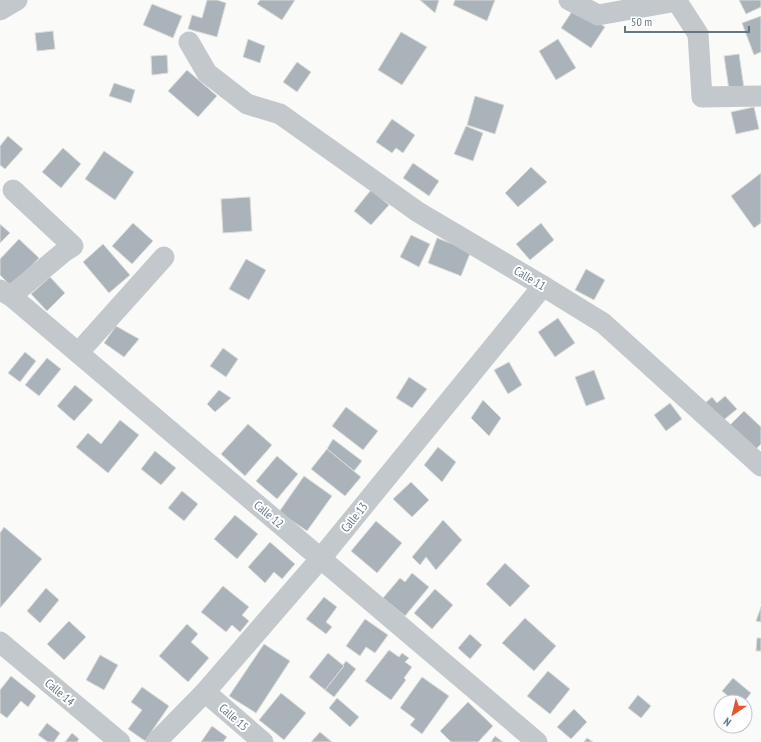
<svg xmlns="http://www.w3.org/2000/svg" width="761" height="742" font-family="'PT Sans Narrow',sans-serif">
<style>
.building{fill:#aab3b9;stroke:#dcdcda}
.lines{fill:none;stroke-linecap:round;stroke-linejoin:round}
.minor{stroke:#c3c8cc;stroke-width:21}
.labels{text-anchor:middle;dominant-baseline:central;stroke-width:4;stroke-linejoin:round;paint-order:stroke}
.street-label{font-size:12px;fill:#657683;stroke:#fff}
</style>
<rect width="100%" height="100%" fill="#fafaf8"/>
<!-- building -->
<g class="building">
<polygon points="207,0 217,0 226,3 217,37 188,29 192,15 202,18"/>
<polygon points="260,0 295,0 282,20 257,4"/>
<polygon points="420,0 439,0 435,13"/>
<polygon points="455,0 495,0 487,21 453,5"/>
<polygon points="739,0 761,0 761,7 746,14"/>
<polygon points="152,4 182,16 173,38 143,25"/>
<polygon points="575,7 605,27 591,48 561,28"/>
<polygon points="761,16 761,52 754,55 742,23"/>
<polygon points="53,31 55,49 37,51 35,33"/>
<polygon points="401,32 427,47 402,85 378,70"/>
<polygon points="248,39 265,46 260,63 243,57"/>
<polygon points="558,39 576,68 556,80 539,51"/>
<polygon points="739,54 744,88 729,90 724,56"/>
<polygon points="167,55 168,73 152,75 151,56"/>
<polygon points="297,62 311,72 297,92 283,82"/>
<polygon points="187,70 217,96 198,117 168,91"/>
<polygon points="114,83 135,90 131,103 109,96"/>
<polygon points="475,96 504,105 495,134 467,125"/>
<polygon points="754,107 759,129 736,134 731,112"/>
<polygon points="392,119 415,135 403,153 396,148 392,153 376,142"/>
<polygon points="466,126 483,133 473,161 454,154"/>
<polygon points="8,136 23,149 5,169 0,165 0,146"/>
<polygon points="63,148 81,164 61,188 42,172"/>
<polygon points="104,151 134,172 115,200 85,179"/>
<polygon points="413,163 439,181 429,196 403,178"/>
<polygon points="531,167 547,182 518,207 505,193"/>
<polygon points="761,173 761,223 754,228 731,196"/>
<polygon points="371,190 389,205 371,225 354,211"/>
<polygon points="250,197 252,231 223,233 221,199"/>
<polygon points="133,223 153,241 132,264 112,246"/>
<polygon points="541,223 554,240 530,260 516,244"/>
<polygon points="0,224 10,233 0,243"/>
<polygon points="411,235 430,244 419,267 400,257"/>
<polygon points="437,238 471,251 461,276 428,263"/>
<polygon points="19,239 39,258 11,286 0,275 0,259"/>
<polygon points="103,244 130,275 109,293 83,262"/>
<polygon points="246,259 266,270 249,300 229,289"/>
<polygon points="586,269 605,280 594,300 575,290"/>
<polygon points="50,277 65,293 47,311 31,294"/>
<polygon points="558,318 575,343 555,357 538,332"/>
<polygon points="116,326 139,339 124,357 104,343"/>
<polygon points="223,348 238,359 226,377 210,366"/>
<polygon points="25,352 36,361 20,382 8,373"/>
<polygon points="47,358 61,369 39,396 25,385"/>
<polygon points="509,362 522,385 508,394 494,370"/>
<polygon points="594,370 605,399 586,406 575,377"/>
<polygon points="409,377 427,389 412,408 396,398"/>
<polygon points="75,385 93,400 74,421 57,406"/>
<polygon points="219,390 231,398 215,412 207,404"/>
<polygon points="725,396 737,409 720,423 704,404 712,397 717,403"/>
<polygon points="483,400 501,418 489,436 471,418"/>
<polygon points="670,403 682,419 666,431 654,415"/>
<polygon points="346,407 378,431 363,450 332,426"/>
<polygon points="744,411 761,427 761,444 753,452 728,427"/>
<polygon points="120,420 139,435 108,473 76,447 88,433 101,444"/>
<polygon points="248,424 272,445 245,476 221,454"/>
<polygon points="333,439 362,461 354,471 327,449"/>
<polygon points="438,447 456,462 442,482 424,465"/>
<polygon points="327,449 361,477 345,496 311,469"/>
<polygon points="155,451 176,468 161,485 141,469"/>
<polygon points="277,456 298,474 277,499 256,481"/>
<polygon points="304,476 332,496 307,531 279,512"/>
<polygon points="411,482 429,500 412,517 393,499"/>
<polygon points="182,491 198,504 184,521 168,508"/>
<polygon points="235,515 258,534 237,559 214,539"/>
<polygon points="443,520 462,540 436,570 426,557 420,565 412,557"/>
<polygon points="376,521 402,543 377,573 351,551"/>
<polygon points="4,527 42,559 0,608 0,533"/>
<polygon points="270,542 295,564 282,579 274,572 265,583 248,567"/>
<polygon points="505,563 530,586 510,607 486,584"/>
<polygon points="412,573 429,587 405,616 383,598 400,578 405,582"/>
<polygon points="223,586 249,607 242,615 249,621 240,632 232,625 226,632 201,612"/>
<polygon points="46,588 59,600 40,623 27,611"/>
<polygon points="435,589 453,605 432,629 414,613"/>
<polygon points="324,597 337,607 326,622 332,627 326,634 306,619"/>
<polygon points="761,607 761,622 756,621"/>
<polygon points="525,618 556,646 534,671 502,643"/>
<polygon points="365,619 388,635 375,653 366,647 360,656 346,646"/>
<polygon points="69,621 86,637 64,660 47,644"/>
<polygon points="187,624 198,634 191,642 209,658 188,682 159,656"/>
<polygon points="470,634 482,645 470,659 458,648"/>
<polygon points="757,638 761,638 761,651 756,651"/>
<polygon points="264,644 290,661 256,713 229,696"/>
<polygon points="389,650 399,657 402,653 409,658 405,662 412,667 404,678 406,680 391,700 365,681"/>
<polygon points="328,653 344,666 325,690 309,677"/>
<polygon points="100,655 118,665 104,690 86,680"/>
<polygon points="346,661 356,669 334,697 325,690 344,666 343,665"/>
<polygon points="548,671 570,689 550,714 527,696"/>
<polygon points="11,676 36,696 28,707 21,701 7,718 0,713 0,690"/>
<polygon points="422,677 449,696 422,734 410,725 415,719 400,708"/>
<polygon points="733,678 751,693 744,702 735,702 722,691"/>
<polygon points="142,687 169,706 145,741 128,729 142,710 131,702"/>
<polygon points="281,693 306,713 284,740 259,720"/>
<polygon points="638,695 651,706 641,718 628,708"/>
<polygon points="337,698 359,717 350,727 329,708"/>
<polygon points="468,702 493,726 478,742 451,742 440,731"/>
<polygon points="574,709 587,722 571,739 557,727"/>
<polygon points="47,723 60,733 54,742 48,742 38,735"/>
<polygon points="212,726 227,737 223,742 201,742"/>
<polygon points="320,732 332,742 311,742"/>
<polygon points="72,733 79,739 77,742 65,742"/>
<polygon points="495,736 503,742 491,742"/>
<polygon points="587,738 593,742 584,742"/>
</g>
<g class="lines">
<!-- minor -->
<g class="minor">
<polyline points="569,0 598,15 677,1"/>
<polyline points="676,0 698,34 702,97 761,96"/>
<polyline points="0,10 17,0"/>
<polyline points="189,42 207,73 247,104 280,114 418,212 543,286 603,323 761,466"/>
<polyline points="0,290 11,296 537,742"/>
<polyline points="11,296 65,251 73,246 13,190"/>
<polyline points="78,353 164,257"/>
<polyline points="0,642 120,742"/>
<polyline points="205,692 263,742"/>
<polyline points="156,742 205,692 321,558 543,286"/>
</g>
</g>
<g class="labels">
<!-- street labels -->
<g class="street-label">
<text transform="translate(530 278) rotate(31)">Calle 11</text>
<text transform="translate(269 514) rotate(40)">Calle 12</text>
<text transform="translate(354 517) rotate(-51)">Calle 13</text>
<text transform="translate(60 692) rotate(40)">Calle 14</text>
<text transform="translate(234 717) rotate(41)">Calle 15</text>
</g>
</g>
<!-- north arrow -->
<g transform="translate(733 714) rotate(215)"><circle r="19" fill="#ffffff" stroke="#c1c8cd"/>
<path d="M0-3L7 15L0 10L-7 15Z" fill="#e4572e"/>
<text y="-6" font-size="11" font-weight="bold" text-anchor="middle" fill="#657683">N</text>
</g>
<!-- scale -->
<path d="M625 26v6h124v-6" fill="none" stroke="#657683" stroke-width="2"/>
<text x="631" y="26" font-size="12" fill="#657683" stroke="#ffffff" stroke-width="3" paint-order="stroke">50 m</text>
</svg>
